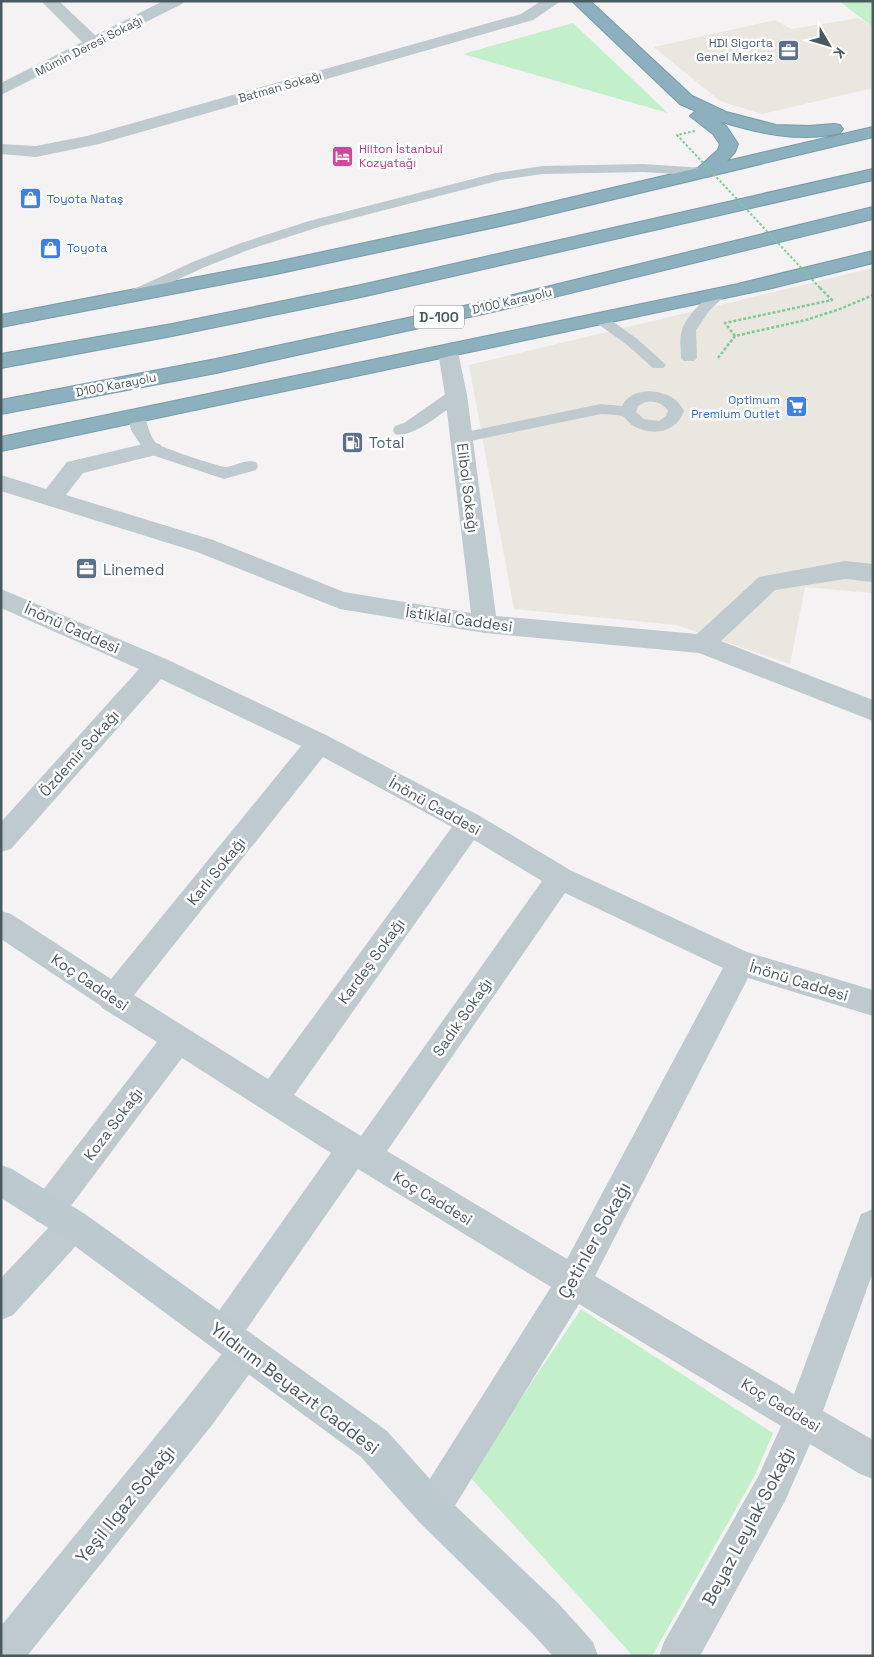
<svg xmlns="http://www.w3.org/2000/svg" width="874" height="1657" font-family="'Space Grotesk',sans-serif">
<style>
.commercial{fill:#eae6e0}
.green{fill:#c4efcb}
.lines{fill:none;stroke-linecap:round;stroke-linejoin:round}
.highway-casing{stroke:#779baa;stroke-width:2}
.path{stroke:#7dcc93;stroke-width:2.5;stroke-dasharray:3 2;stroke-linecap:butt}
.lane{fill:#becace;fill-rule:evenodd}
.street{fill:#becace;fill-rule:evenodd}
.secondary{fill:#bccacf;fill-rule:evenodd}
.highway{fill:#8cb0be;fill-rule:evenodd}
.path-bridge-far1{stroke:#7dcc93;stroke-width:2;stroke-dasharray:2.5 2;stroke-linecap:butt}
.path-bridge{stroke:#7dcc93;stroke-width:2.5;stroke-dasharray:3 2;stroke-linecap:butt}
.labels{text-anchor:middle;dominant-baseline:central;stroke-width:5;stroke-linejoin:round;paint-order:stroke}
.far-service-label{font-size:12px;fill:#4e5e75;stroke:#fff;text-anchor:end}
.far-street-label{font-size:12px;fill:#4a5a5f;stroke:#fff}
.far-hotel-label{font-size:12px;fill:#b23c85;stroke:#fff;text-anchor:start}
.far-shop-label{font-size:12px;fill:#366cbe;stroke:#fff;text-anchor:start}
.shield{fill:#fff;stroke:#808c8f;stroke-width:1}
.shield-label{font-size:14px;font-weight:bold;fill:#4a5a5f}
.service-label{font-size:15px;fill:#4e5e75;stroke:#fff;text-anchor:start}
.street-label{font-size:15px;fill:#4a5a5f;stroke:#fff}
.near-street-label{font-size:18px;fill:#4a5a5f;stroke:#fff}
</style>
<rect width="100%" height="100%" fill="#f4f2f3"/>
<!-- commercial -->
<g class="commercial">
<polygon points="859,18 873,27 873,88 762,114 720,101 654,47 775,20 791,29"/>
<polygon points="873,268 873,593 805,587 790,664 676,625 514,609 469,365"/>
</g>
<!-- green -->
<g class="green">
<polygon points="839,1 873,1 873,27"/>
<polygon points="573,23 668,113 463,54"/>
<polygon points="581,1309 773,1433 754,1477 652,1656 633,1656 469,1476"/>
</g>
<g class="lines">
<defs>
<g id="highway">
<path d="M572,1H590L692,96L726,112L776,125L809,126L834,124L840,125L843,129L840,133C800,143 757,133 719,121L726,126L738,144L735,152L727,161L873,127V137L514,223L276,274L1,327V315L276,262L514,211L698,168L718,150L720,144L713,134L690,116L696,111L680,104Z"/>
<polygon points="873,169 873,180 361,297 172,336 1,368 1,354 172,324 361,285"/>
<polygon points="873,207 873,219 501,310 216,373 1,414 1,400 216,359 501,298"/>
<polygon points="873,251 873,263 772,288 1,451 1,437 738,284"/>
</g>
</defs>
<!-- highway casing -->
<use href="#highway" class="highway-casing"/>
<!-- path -->
<polyline class="path" points="718,358 735,336 806,320 840,309 873,295"/>
<!-- lane -->
<g class="lane">
<polygon points="643,164 704,168 711,172 704,176 643,172 543,174 501,180 319,227 251,249 205,267 133,300 123,300 121,297 123,294 195,261 241,243 309,221 496,173 543,166"/>
<path d="M721,289L726,290L728,293L709,311L696,330L697,358L694,361H684L681,358C681,350 679,338 682,330C685,318 709,292 721,289Z"/>
<polygon points="600,314 605,316 636,338 663,362 666,365 663,368 653,368 626,344 595,322 593,319 595,316"/>
<path d="M456,390L462,391L464,395L462,399C446,409 414,439 395,434L393,430L395,426L404,423L450,391Z"/>
<path d="M649,391C665,393 676,396 684,411C676,433 652,437 632,425C629,423 627,420 624,417C619,414 607,415 601,414L461,443L455,442L453,438L455,434L461,433L601,404L622,406C627,395 638,392 649,391ZM645,402C654,400 663,403 668,411L666,416L659,421L644,419L636,412L638,406Z"/>
<path d="M136,411L142,412C148,422 148,434 156,443C159,447 220,467 226,467C236,466 245,459 256,462L258,466L256,470L224,479L146,453L131,430L128,416L130,412Z"/>
</g>
<!-- street -->
<g class="street">
<polygon points="41,1 59,1 99,39 101,43 99,47 87,47"/>
<polygon points="541,1 561,1 533,20 99,144 36,157 1,154 1,144 36,146 87,136 521,14"/>
<polygon points="448,345 455,347 458,352 467,395 496,616 697,634 759,577 845,561 873,564 873,582 845,579 775,590 721,641 873,700 873,721 699,653 485,633 340,609 197,552 1,491 1,475 46,489 67,462 152,442 160,444 163,449 160,454 83,473 66,495 213,540 344,592 471,613 445,395 438,352 441,347"/>
<path d="M1,589L166,659L328,736L480,816L570,870L747,952L873,990V1016L748,978L595,1276L794,1394L861,1214L873,1209V1272L823,1411L873,1440V1479L860,1474L810,1444L785,1501L700,1656H659L664,1642L759,1475L781,1426L579,1304L445,1522L432,1527L419,1522L414,1509L419,1496L551,1287L358,1169L244,1333L258,1338L263,1350L258,1362L212,1425L27,1656H1V1626L186,1399L224,1351L211,1346L206,1334L211,1322L331,1153L182,1058L67,1211L73,1209L85,1214L89,1225L85,1236L13,1315L1,1320V1278L51,1225L48,1226L36,1221L32,1210L36,1199L157,1042L102,1008L101,1006L1,939V911L11,914L111,979L301,746L161,679L11,849L1,852V822L139,669L1,608ZM323,757L452,827L268,1079L134,995ZM474,840L542,881L361,1136L294,1095ZM565,893L723,968L567,1259L387,1151Z"/>
</g>
<!-- secondary -->
<g class="secondary">
<polygon points="163,1 184,1 182,4 1,95 1,83"/>
<polygon points="1,1165 12,1169 85,1214 387,1431 445,1496 558,1603 593,1642 598,1656 553,1656 530,1631 419,1522 361,1457 61,1236 1,1198"/>
</g>
<!-- highway -->
<use href="#highway" class="highway"/>
<!-- path-bridge-far1 -->
<polyline class="path-bridge-far1" points="695,131 677,135 821,289"/>
<!-- path-bridge -->
<polyline class="path-bridge" points="735,336 725,323 832,300 820,288"/>
</g>
<!-- icons -->
<defs>
<symbol id="office-square" viewBox="-11 -11 22 22"><rect x="-9" y="-9" width="18" height="18" rx="4" fill="#5c6f8a" stroke="#fff"/><path d="M-6-3h4V-5.5h4V-3h4V5H-6ZM-1-4.5V-3h2v-1.5ZM-6 0V1H6V0Z" fill="#fff"/></symbol>
<symbol id="hotel-square" viewBox="-11 -11 22 22"><rect x="-9" y="-9" width="18" height="18" rx="4" fill="#d1479c" stroke="#fff"/><path d="M-6-4.5h1.5V1H6V5H4.5V3h-9V5H-6ZM-4 0a1.8 1.8 0 1 1 3.6 0ZM.5 0V-2.5h3Q6-2.5 6 0Z" fill="#fff"/></symbol>
<symbol id="shop-square" viewBox="-11 -11 22 22"><rect x="-9" y="-9" width="18" height="18" rx="4" fill="#3f7fe0" stroke="#fff"/><path d="M-5-2.5h2.3a2.7 3.5 0 0 1 5.4 0H5L5.5 6h-11ZM-1.5-2.5h3a1.5 2.3 0 0 0-3 0Z" fill="#fff"/></symbol>
<symbol id="supermarket-square" viewBox="-11 -11 22 22"><rect x="-9" y="-9" width="18" height="18" rx="4" fill="#3f7fe0" stroke="#fff"/><path d="M-6-5.5h2.5l.6 2H6L4.5 2H-2.5L-4.4-4H-6ZM-1.5 3.2a1.3 1.3 0 1 0 .1 0ZM3 3.2a1.3 1.3 0 1 0 .1 0Z" fill="#fff"/></symbol>
<symbol id="fuel-square" viewBox="-11 -11 22 22"><rect x="-9" y="-9" width="18" height="18" rx="4" fill="#5c6f8a" stroke="#fff"/><path d="M-5.5-6h7V0h2V4h1.3V-2.5L3-4.5l.8-.8L6-3V5H2.5V1h-1V6h-7ZM-4.2-4.7v3.2H.2V-4.7Z" fill="#fff"/></symbol>
</defs>
<g fill-rule="evenodd">
<use href="#office-square" x="776" y="38" width="25" height="25"/>
<use href="#hotel-square" x="330" y="144" width="25" height="25"/>
<use href="#shop-square" x="18" y="186" width="25" height="25"/>
<use href="#shop-square" x="38" y="236" width="25" height="25"/>
<use href="#supermarket-square" x="784" y="394" width="25" height="25"/>
<use href="#fuel-square" x="340" y="430" width="25" height="25"/>
<use href="#office-square" x="74" y="556" width="25" height="25"/>
</g>
<g class="labels">
<!-- far-service labels -->
<g class="far-service-label">
<text x="773" y="43">HDI Sigorta<tspan x="773" dy="14">Genel Merkez</tspan></text>
</g>
<!-- far-street labels -->
<g class="far-street-label">
<text transform="translate(89 46) rotate(-27)">Mümin Deresi Sokağı</text>
<text transform="translate(280 87) rotate(-16)">Batman Sokağı</text>
<text transform="translate(512 301) rotate(-13)">D100 Karayolu</text>
<text transform="translate(116 385) rotate(-11)">D100 Karayolu</text>
</g>
<!-- far-hotel labels -->
<g class="far-hotel-label">
<text x="359" y="149">Hilton İstanbul<tspan x="359" dy="14">Kozyatağı</tspan></text>
</g>
<!-- far-shop labels -->
<g class="far-shop-label">
<text x="47" y="199">Toyota Nataş</text>
<text x="67" y="248">Toyota</text>
<text x="780" y="400" text-anchor="end">Optimum<tspan x="780" dy="14">Premium Outlet</tspan></text>
</g>
<!-- shield labels -->
<rect class="shield" x="414" y="305.5" width="50" height="23" rx="4"/>
<g class="shield-label">
<text x="439" y="317">D-100</text>
</g>
<!-- service labels -->
<g class="service-label">
<text x="369" y="442">Total</text>
<text x="103" y="569">Linemed</text>
</g>
<!-- street labels -->
<g class="street-label">
<text transform="translate(468 488) rotate(83)">Elibol Sokağı</text>
<text transform="translate(459 619) rotate(8)">İstiklal Caddesi</text>
<text transform="translate(72 628) rotate(24)">İnönü Caddesi</text>
<text transform="translate(79 753) rotate(-48)">Özdemir Sokağı</text>
<text transform="translate(435 806) rotate(29)">İnönü Caddesi</text>
<text transform="translate(216 871) rotate(-51)">Karlı Sokağı</text>
<text transform="translate(371 961) rotate(-54)">Kardeş Sokağı</text>
<text transform="translate(799 981) rotate(17)">İnönü Caddesi</text>
<text transform="translate(90 982) rotate(34)">Koç Caddesi</text>
<text transform="translate(462 1017) rotate(-55)">Sadık Sokağı</text>
<text transform="translate(113 1124) rotate(-53)">Koza Sokağı</text>
<text transform="translate(433 1198) rotate(31)">Koç Caddesi</text>
<text transform="translate(781 1405) rotate(31)">Koç Caddesi</text>
</g>
<!-- near-street labels -->
<g class="near-street-label">
<text transform="translate(594 1240) rotate(-61)">Çetinler Sokağı</text>
<text transform="translate(295 1388) rotate(37)">Yıldırım Beyazıt Caddesi</text>
<text transform="translate(125 1504) rotate(-51)">Yeşil Ilgaz Sokağı</text>
<text transform="translate(748 1526) rotate(-62)">Beyaz Leylak Sokağı</text>
</g>
</g>
<!-- border -->
<rect width="874" height="1657" fill="none" stroke="#4a5a5f" stroke-width="5"/>
<!-- north arrow -->
<g transform="translate(829 45) rotate(128)" stroke="#ffffff" stroke-width="4" paint-order="stroke">
<path d="M0-4L9 19L0 12L-9 19Z" fill="#4a5a5f"/>
<text y="-8" font-size="14" font-weight="bold" text-anchor="middle" fill="#4a5a5f">K</text>
</g>
</svg>
